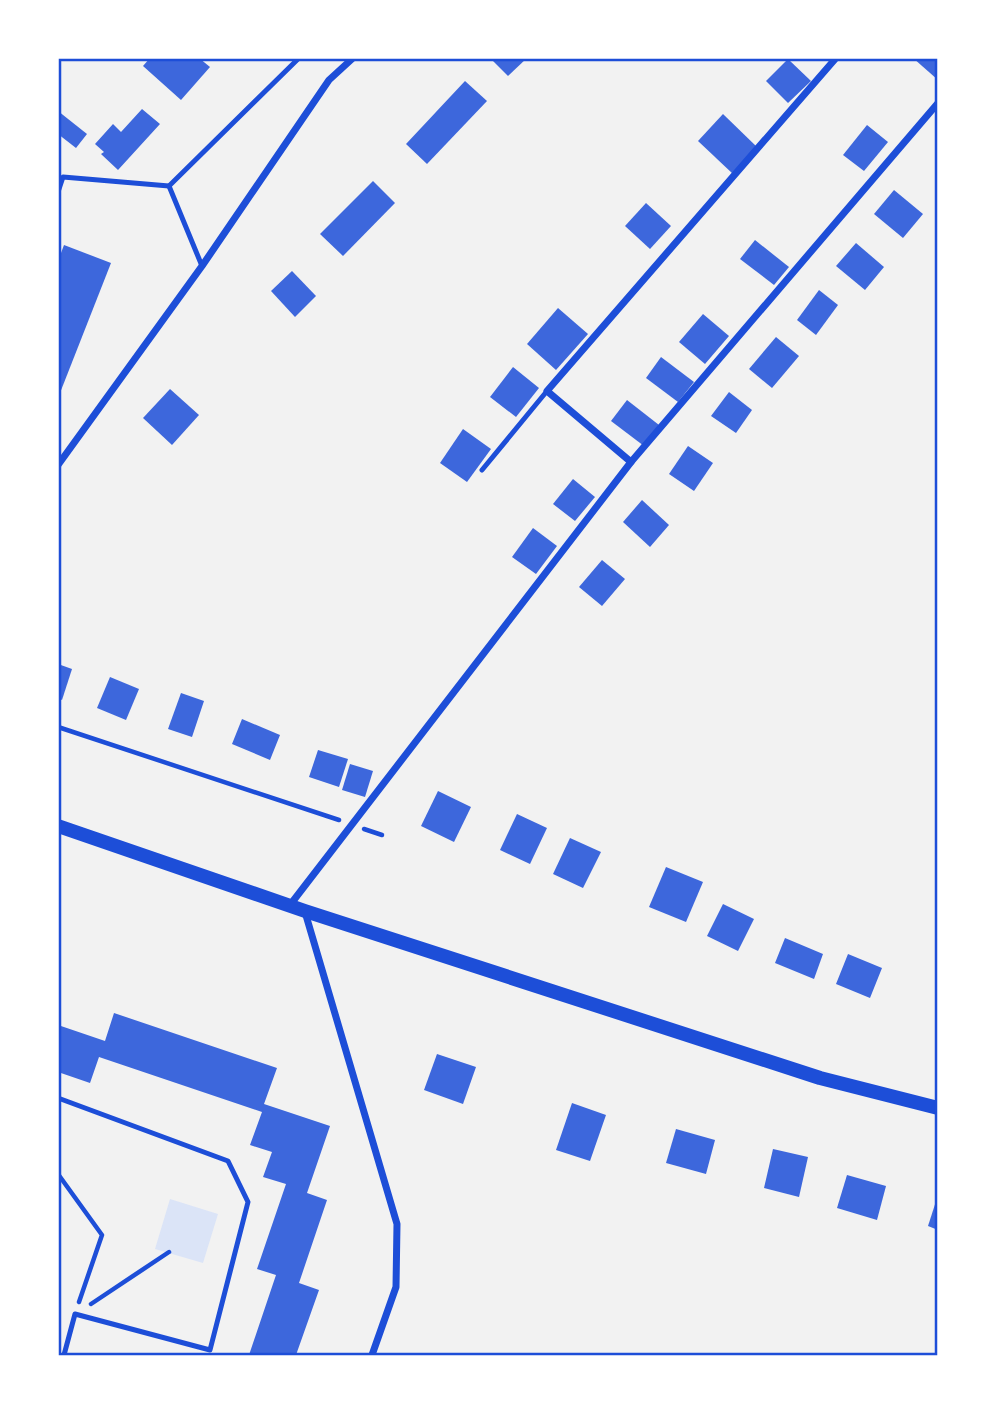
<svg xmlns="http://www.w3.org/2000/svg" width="996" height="1413" font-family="'Source Sans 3',sans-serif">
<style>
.green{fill:#dbe4f7}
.building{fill:#3d67dc}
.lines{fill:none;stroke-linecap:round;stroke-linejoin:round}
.path{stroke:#1d4ed8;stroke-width:4.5}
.service{stroke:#1d4ed8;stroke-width:5}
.minor{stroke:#1d4ed8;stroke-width:7}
.secondary{stroke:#1d4ed8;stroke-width:14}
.neatline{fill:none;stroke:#1d4ed8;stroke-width:2.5}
</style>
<rect width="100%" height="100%" fill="#f2f2f2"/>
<!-- green -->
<polygon class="green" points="170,1199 218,1214 203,1263 155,1249"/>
<!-- building -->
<g class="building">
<polygon points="150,58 199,58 210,67 181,100 143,66"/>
<polygon points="490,58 527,58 508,76"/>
<polygon points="913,58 938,58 938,80"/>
<polygon points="788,59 811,81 788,103 766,81"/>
<polygon points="465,81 487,101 427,164 406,144"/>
<polygon points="142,109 160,124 118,170 101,154 104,152 95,144 113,124 121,132"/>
<polygon points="58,111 87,134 76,148 58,134"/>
<polygon points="723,114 758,148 733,174 698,141"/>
<polygon points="867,125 888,142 864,171 843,155"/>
<polygon points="373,181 395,203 343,256 320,234"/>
<polygon points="894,190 923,214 903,238 874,214"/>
<polygon points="646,203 671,226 650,249 625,226"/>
<polygon points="755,240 789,267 774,285 740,259"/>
<polygon points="856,243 884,267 865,290 836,266"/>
<polygon points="64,245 111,263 58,398 58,261"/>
<polygon points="292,271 316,296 295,317 271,291"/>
<polygon points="819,290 838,305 816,335 797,320"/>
<polygon points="558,308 588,334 556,370 527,344"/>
<polygon points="703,314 729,336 705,364 679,342"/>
<polygon points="776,337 799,356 772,388 749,369"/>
<polygon points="661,357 694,382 678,402 646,378"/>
<polygon points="513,367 539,388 516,417 490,397"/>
<polygon points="170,389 199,415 172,445 143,418"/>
<polygon points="729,392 752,410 736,433 711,416"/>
<polygon points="627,400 659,425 644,446 611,421"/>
<polygon points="463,429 491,449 467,482 440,463"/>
<polygon points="688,446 713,463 694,491 669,474"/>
<polygon points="573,479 595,497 575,521 553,504"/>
<polygon points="642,500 669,525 650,547 623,522"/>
<polygon points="533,528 557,546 536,574 512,557"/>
<polygon points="602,560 625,579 602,606 579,587"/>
<polygon points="58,664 72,669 62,700 58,698"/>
<polygon points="110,677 139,689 126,720 97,708"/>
<polygon points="181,693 204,701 192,737 168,729"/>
<polygon points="242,719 280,735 270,760 232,744"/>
<polygon points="318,750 348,759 339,787 309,777"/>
<polygon points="350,764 373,771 365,797 342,790"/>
<polygon points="438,791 471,807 454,842 421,826"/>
<polygon points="517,814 547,828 530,864 500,850"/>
<polygon points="570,838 601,852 583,888 553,874"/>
<polygon points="666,867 703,882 686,922 649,907"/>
<polygon points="723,904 754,919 738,951 707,936"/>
<polygon points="785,938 823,954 814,979 775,963"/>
<polygon points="848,954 882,968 870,998 836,984"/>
<polygon points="114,1013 277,1068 264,1104 330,1126 307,1193 327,1200 299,1283 319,1290 296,1355 249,1355 276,1275 257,1269 286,1184 263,1177 272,1152 250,1145 262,1112 99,1057 90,1083 58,1072 58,1025 105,1041"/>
<polygon points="437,1054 476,1067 463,1104 424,1090"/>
<polygon points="572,1103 606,1115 590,1161 556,1150"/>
<polygon points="676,1129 715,1140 706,1174 666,1163"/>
<polygon points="773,1149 808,1157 799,1197 764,1188"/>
<polygon points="847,1175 886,1186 877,1220 837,1208"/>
<polygon points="938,1195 938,1230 928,1226"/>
</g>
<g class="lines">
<!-- path -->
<g class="path">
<polyline points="58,727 339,820"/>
<polyline points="364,829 382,835"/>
<polyline points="58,1174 102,1235 79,1302"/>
<polyline points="91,1304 169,1252"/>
</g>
<!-- service -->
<g class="service">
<polyline points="58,192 63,177 169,186"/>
<polyline points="202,266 169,186 299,58"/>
<polyline points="482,470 547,391"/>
<polyline points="58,1098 228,1161 248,1202 210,1350 75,1314 64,1355"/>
</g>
<!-- minor -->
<g class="minor">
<polyline points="631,462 547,391 836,58"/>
<polyline points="58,465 202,266 329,80 353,58"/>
<polyline points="290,905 631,462 938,103"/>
<polyline points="305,912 397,1224 396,1287 372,1355"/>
</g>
<!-- secondary -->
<polyline class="secondary" points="58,826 305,911 820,1078 938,1108"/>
</g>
<!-- border -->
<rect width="996" height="1413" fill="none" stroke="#ffffff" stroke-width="119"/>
<rect x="60" y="60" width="876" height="1294" class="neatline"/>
</svg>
